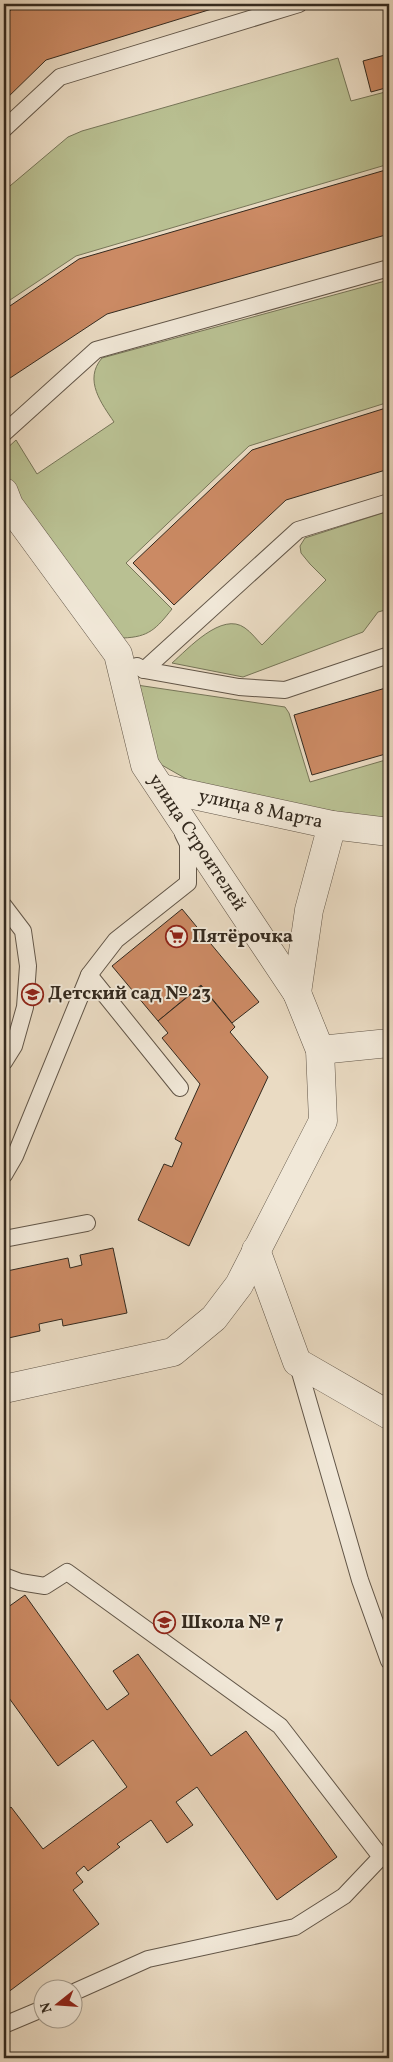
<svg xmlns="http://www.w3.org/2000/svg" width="393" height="2062" font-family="Vollkorn,serif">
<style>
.green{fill:#b9c092;stroke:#767558}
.building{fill:#cb8a64;stroke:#342a1f}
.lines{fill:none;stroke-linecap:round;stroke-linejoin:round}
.lane-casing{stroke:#625648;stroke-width:18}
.street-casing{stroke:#625648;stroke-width:29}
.lane{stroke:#f1e8d8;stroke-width:16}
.street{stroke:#f1e8d8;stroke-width:28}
.labels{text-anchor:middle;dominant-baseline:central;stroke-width:4;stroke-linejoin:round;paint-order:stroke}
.street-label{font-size:19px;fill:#342a1f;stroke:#f1e8d8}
.poi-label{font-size:19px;font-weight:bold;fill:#342a1f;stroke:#f1e8d8;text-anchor:start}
</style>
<rect width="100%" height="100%" fill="#eadbc3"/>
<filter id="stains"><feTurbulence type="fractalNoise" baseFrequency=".004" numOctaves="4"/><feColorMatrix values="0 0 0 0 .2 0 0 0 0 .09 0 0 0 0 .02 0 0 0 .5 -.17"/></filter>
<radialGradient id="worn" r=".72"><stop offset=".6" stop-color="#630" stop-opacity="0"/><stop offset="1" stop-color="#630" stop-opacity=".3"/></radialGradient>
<!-- green -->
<g class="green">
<polygon points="338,58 351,101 389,91 389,164 76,256 4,304 4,191 68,137 82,131"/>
<path d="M389,280V402L249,446L126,563L172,609C156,629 149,637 123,638L4,481V451L16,440L37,474L114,422C102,404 83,380 102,358Z"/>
<path d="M389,511V609L378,612L363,632L243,677L172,663C188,649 222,611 245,628C251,632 257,640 262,645L326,580L310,564L301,553L300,546L305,538Z"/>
<polygon points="130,684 285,707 289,713 310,782 389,759 389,818 335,814 190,781 160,764 145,740"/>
</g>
<!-- building -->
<g class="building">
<polygon points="17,4 228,4 46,60 4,101 4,17"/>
<polygon points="385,55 389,72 389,87 371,92 363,61"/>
<polygon points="389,169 389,234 107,314 4,382 4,310 79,259"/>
<polygon points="389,407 389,469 286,500 174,605 133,563 252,450"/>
<polygon points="389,687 389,753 312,775 294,715"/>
<polygon points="182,909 259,1002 232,1023 201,985 158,1021 112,966"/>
<polygon points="201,986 235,1027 230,1032 268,1077 189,1246 138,1220 164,1164 172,1167 182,1143 175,1139 200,1084 162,1038 168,1033 158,1021"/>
<polygon points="113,1248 127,1313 63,1326 62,1319 39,1324 40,1331 4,1339 4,1280 8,1279 7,1271 68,1258 70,1268 82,1265 80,1255"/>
<polygon points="25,1595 107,1710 129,1694 113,1671 138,1654 211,1756 246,1731 337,1857 277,1900 197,1787 176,1802 193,1825 167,1843 151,1820 117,1844 120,1847 88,1871 84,1866 76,1873 83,1882 73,1890 99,1924 7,1993 4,1989 4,1813 11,1807 43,1849 127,1787 93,1740 58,1766 4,1691 4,1610"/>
</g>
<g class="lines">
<defs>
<g id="lane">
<polyline points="4,129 60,77 299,4"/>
<polyline points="4,433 96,350 389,268"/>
<polyline points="137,666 144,670 239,687 285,690 389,655"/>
<polyline points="144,670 298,530 389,502"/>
<polyline points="4,906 23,931 28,966 25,1007 14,1046 4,1062"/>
<polyline points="89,975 116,940 188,883 188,844 183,834"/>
<polyline points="4,1175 15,1156 89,975 180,1088"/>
<polyline points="4,1239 87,1223"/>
<polyline points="297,1362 360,1580 389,1661"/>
<polyline points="4,1576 20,1582 45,1586 67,1572 280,1726 381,1857 344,1896 295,1927 148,1959 72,1993"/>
<polyline points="4,2025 42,2009"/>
</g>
<g id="street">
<path id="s1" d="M4,492L9,505L118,654L145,765L297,993L320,1050L323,1121L239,1285L214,1318L173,1352L4,1389"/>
<path id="s2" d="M161,788L332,825L389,832"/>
<polyline points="297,993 309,910 332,825"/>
<polyline points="320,1050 389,1043"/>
<polyline points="256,1250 297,1362 389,1415"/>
</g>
</defs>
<!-- lane casing -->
<use href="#lane" class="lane-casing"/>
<!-- street casing -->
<use href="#street" class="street-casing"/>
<!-- lane -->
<use href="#lane" class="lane"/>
<!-- street -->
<use href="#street" class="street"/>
</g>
<!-- icons -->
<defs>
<symbol id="supermarket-ring" viewBox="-11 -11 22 22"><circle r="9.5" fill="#f1e8d8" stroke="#8f2418" stroke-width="1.5"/><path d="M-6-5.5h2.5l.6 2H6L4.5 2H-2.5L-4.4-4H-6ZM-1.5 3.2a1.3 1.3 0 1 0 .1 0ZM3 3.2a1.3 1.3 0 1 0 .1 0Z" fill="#8f2418"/></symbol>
<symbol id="school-ring" viewBox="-11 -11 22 22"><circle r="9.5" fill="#f1e8d8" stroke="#8f2418" stroke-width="1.5"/><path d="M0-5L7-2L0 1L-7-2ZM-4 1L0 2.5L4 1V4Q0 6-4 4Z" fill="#8f2418"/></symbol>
</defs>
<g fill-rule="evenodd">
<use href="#supermarket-ring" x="164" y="924" width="25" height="25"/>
<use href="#school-ring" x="20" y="982" width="25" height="25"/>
<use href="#school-ring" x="152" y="1610" width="25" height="25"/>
</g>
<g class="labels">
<!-- street labels -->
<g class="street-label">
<text stroke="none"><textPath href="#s2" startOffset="102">улица 8 Марта</textPath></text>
<text stroke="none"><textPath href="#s1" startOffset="406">улица Строителей</textPath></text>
</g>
<!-- poi labels -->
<g class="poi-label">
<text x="192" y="937">Пятёрочка</text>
<text x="48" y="994">Детский сад № 23</text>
<text x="181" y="1623">Школа № 7</text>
</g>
</g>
<!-- margin -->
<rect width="393" height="2062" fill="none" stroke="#eadbc3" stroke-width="20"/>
<rect x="5" y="5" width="383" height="2052" fill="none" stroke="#342a1f" stroke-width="2.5"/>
<rect x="10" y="10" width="373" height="2042" fill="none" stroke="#342a1f"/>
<!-- north arrow -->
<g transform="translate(58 2004) rotate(253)"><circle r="24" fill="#f1e8d8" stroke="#a59c8e"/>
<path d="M0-4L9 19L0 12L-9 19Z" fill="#8f2418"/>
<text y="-8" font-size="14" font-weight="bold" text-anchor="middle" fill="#342a1f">N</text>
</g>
<rect width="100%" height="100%" filter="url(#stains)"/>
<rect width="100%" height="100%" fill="url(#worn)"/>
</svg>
